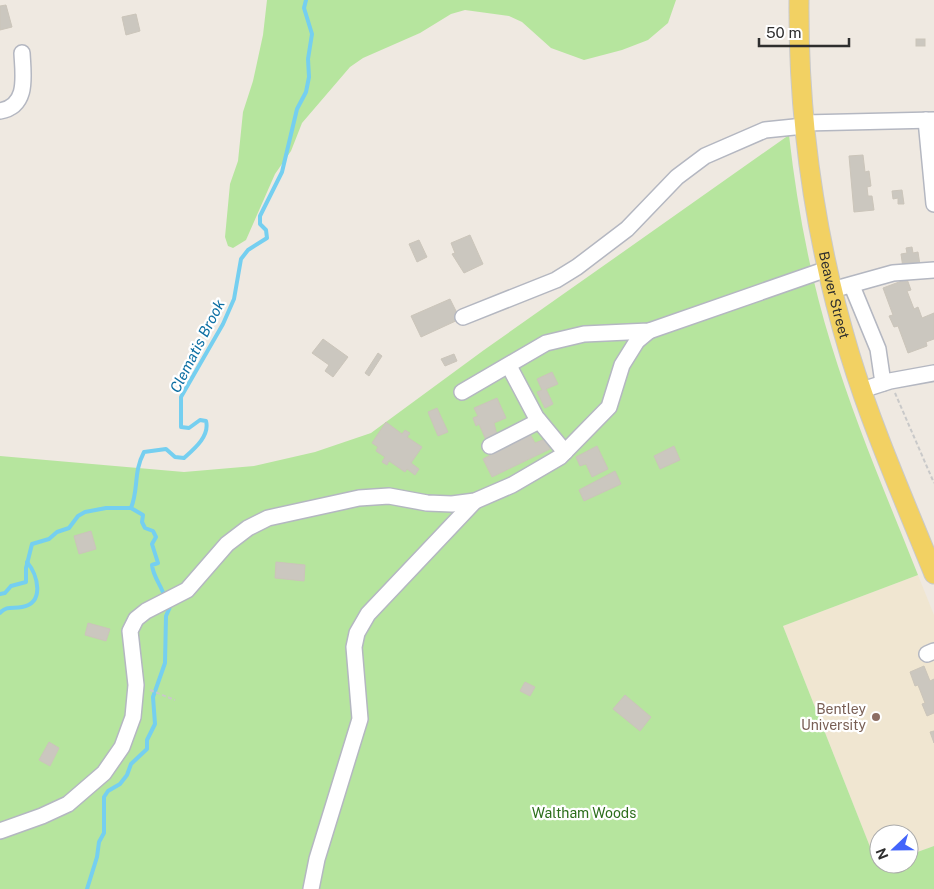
<svg xmlns="http://www.w3.org/2000/svg" width="934" height="889" font-family="'Public Sans',sans-serif">
<style>
.education{fill:#f0e6d1}
.green{fill:#b6e59e}
.lines{fill:none;stroke-linecap:round;stroke-linejoin:round}
.stream{stroke:#75cff0;stroke-width:4}
.building{fill:#cbc7bf;stroke:#cbc5ba}
.minor-casing{stroke:#b4b7c1;stroke-width:18}
.major-casing{stroke:#c9c9c9;stroke-width:21}
.path{stroke:#c9c9c9;stroke-width:2;stroke-dasharray:4 2.5;stroke-linecap:butt}
.minor{stroke:#fff;stroke-width:15}
.major{stroke:#f2d163;stroke-width:19}
.education-dot{fill:#8d6e63;stroke:#fff;stroke-width:2}
.labels{text-anchor:middle;dominant-baseline:central;stroke-width:4.5;stroke-linejoin:round;paint-order:stroke}
.street-label{font-size:14px;fill:#2e2e2e;stroke:#fff}
.education-label{font-size:14px;fill:#785e54;stroke:#fff;text-anchor:end}
.park-label{font-size:14px;fill:#2c6e1b;stroke:#fff}
.water-label{font-size:15px;font-style:italic;fill:#0d6fa3;stroke:#fff}
</style>
<rect width="100%" height="100%" fill="#efe9e1"/>
<!-- education -->
<polygon class="education" points="918,575 934,615 934,846 909,855 909,834 879,834 879,864 887,864 878,867 783,626"/>
<!-- green -->
<g class="green">
<polygon points="267,0 676,0 668,23 648,40 622,50 584,60 551,48 522,22 509,16 465,10 451,14 420,33 363,58 350,67 302,123 291,151 275,174 246,240 233,248 228,246 225,237 230,184 238,161 243,112 253,81 263,35"/>
<path d="M789,135C797,206 810,276 831,344C855,423 888,499 918,575L783,626L878,867L887,864H909V855L934,846V889H0V456L184,472L254,466L315,452L371,433L484,350Z"/>
</g>
<g class="lines">
<!-- stream -->
<g class="stream">
<polyline points="0,594 5,593 11,586 26,582 26,568 32,544 49,539 57,532 69,528 78,516 85,512 106,508 131,508"/>
<path d="M165,598C162,586 153,577 152,565L158,563L152,544L156,537L153,531L145,528L142,522L143,515L131,508C139,488 133,473 144,452L166,449L175,457L184,458C194,449 210,436 206,421L200,420L189,428L181,427V397L223,324L234,299L241,259L248,250L267,238L266,230L260,224V216L282,172L297,109L306,92L309,77L308,59L312,34L304,8L306,0"/>
<path d="M0,613C7,605 13,609 22,607C45,603 38,575 27,562"/>
<polyline points="87,889 97,857 99,842 104,833 104,797 108,791 120,784 127,775 131,764 147,749 147,740 155,724 153,697 165,663 166,616 170,607 168,604"/>
</g>
</g>
<!-- building -->
<g class="building">
<polygon points="6,5 12,27 0,30 0,6"/>
<polygon points="136,14 140,31 126,35 122,17"/>
<rect x="916" y="39" width="9" height="7"/>
<polygon points="863,155 865,172 869,171 871,186 867,187 868,196 872,196 874,210 854,212 849,156"/>
<polygon points="902,190 904,204 898,204 898,198 893,199 892,191"/>
<polygon points="470,235 483,264 464,273 452,254 455,253 451,243"/>
<polygon points="419,240 427,257 417,262 409,244"/>
<polygon points="912,247 913,253 918,252 920,265 903,268 901,254 907,253 906,248"/>
<polygon points="907,279 911,290 907,291 914,309 918,307 922,318 934,313 934,339 926,342 927,346 908,353 898,326 894,327 889,316 893,315 883,288"/>
<polygon points="450,299 460,319 421,337 411,316"/>
<polygon points="323,339 348,357 333,377 325,371 329,365 312,353"/>
<polygon points="378,353 382,356 369,376 365,373"/>
<polygon points="454,354 457,361 445,366 441,359"/>
<polygon points="552,372 558,384 546,389 553,404 545,408 537,392 542,390 537,379"/>
<polygon points="497,398 506,418 494,423 497,435 486,440 479,424 476,426 473,418 478,416 474,408"/>
<polygon points="437,408 448,432 438,436 428,412"/>
<polygon points="386,422 402,434 405,430 410,433 407,437 422,447 411,463 419,469 415,475 407,469 405,472 389,461 387,465 382,462 385,457 376,451 378,447 372,443"/>
<polygon points="530,434 535,443 545,439 550,449 492,477 483,459"/>
<polygon points="597,446 608,469 592,477 586,464 580,466 576,457"/>
<polygon points="674,446 680,460 660,469 654,456"/>
<polygon points="615,471 621,484 584,501 579,490"/>
<polygon points="91,531 96,549 79,554 74,536"/>
<polygon points="276,562 305,565 304,581 275,578"/>
<polygon points="88,623 110,629 106,641 85,635"/>
<polygon points="924,666 930,681 934,679 934,713 927,716 922,704 925,703 918,685 915,686 910,672"/>
<polygon points="525,682 535,687 530,696 520,691"/>
<polygon points="625,695 651,717 640,731 613,709"/>
<polygon points="934,731 934,743 930,732"/>
<polygon points="49,742 59,748 50,766 39,760"/>
</g>
<g class="lines">
<defs>
<g id="minor">
<path d="M0,111C29,106 23,75 22,53"/>
<polyline points="926,120 934,204"/>
<polyline points="804,123 934,120"/>
<polyline points="852,286 878,349 883,383"/>
<polyline points="832,290 893,273 934,270"/>
<polyline points="463,317 556,280 577,267 627,229 677,177 705,156 765,130 804,126"/>
<polyline points="509,366 536,417 565,452"/>
<polyline points="862,390 890,381 934,373"/>
<polyline points="462,392 546,343 584,334 649,331 827,269"/>
<polyline points="490,446 539,421"/>
<polyline points="927,654 934,651"/>
<polyline points="0,831 42,816 68,804 104,773 122,747 133,717 136,685 130,631 136,619 146,611 187,590 227,544 248,528 268,518 359,498 389,496 427,503 452,504 475,501 512,485 560,457 609,407 622,365 637,341 649,331"/>
<polyline points="311,889 317,859 360,719 354,647 357,633 368,614 475,501"/>
</g>
<g id="major">
<path id="s1" d="M799,0C798,121 815,239 850,355C873,430 905,502 934,574"/>
</g>
</defs>
<!-- minor casing -->
<use href="#minor" class="minor-casing"/>
<!-- major casing -->
<use href="#major" class="major-casing"/>
<!-- path -->
<g class="path">
<polyline points="895,393 934,483"/>
<polyline points="150,690 175,700"/>
</g>
<!-- minor -->
<use href="#minor" class="minor"/>
<!-- major -->
<use href="#major" class="major"/>
</g>
<!-- markers -->
<circle class="education-dot" cx="876" cy="717" r="5"/>
<g class="labels">
<!-- street labels -->
<g class="street-label">
<text stroke="none"><textPath href="#s1" startOffset="298">Beaver Street</textPath></text>
</g>
<!-- education labels -->
<g class="education-label">
<text x="866" y="709">Bentley<tspan x="866" dy="16">University</tspan></text>
</g>
<!-- park labels -->
<g class="park-label">
<text x="584" y="813">Waltham Woods</text>
</g>
<!-- water labels -->
<g class="water-label">
<text transform="translate(197 346) rotate(-63)">Clematis Brook</text>
</g>
</g>
<!-- north arrow -->
<g transform="translate(894 849) rotate(248)"><circle r="24" fill="#ffffff" stroke="#ababab"/>
<path d="M0-4L9 19L0 12L-9 19Z" fill="#4264fb"/>
<text y="-8" font-size="14" font-weight="bold" text-anchor="middle" fill="#2e2e2e">N</text>
</g>
<!-- scale -->
<path d="M759 38v8h90v-8" fill="none" stroke="#2e2e2e" stroke-width="2.5"/>
<text x="766" y="38" font-size="15" fill="#2e2e2e" stroke="#ffffff" stroke-width="4" paint-order="stroke">50 m</text>
</svg>
